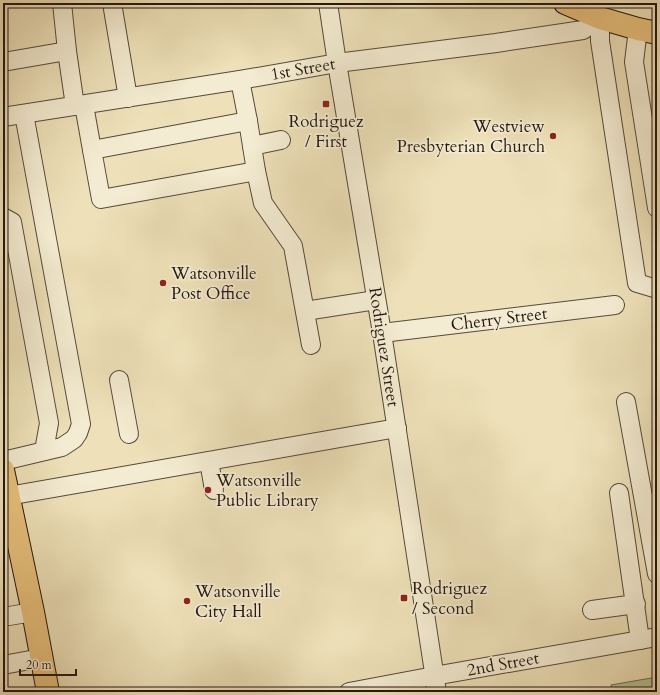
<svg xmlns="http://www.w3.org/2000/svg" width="660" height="695" font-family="Cardo,serif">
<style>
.green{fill:#b6c391;stroke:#6d6d51}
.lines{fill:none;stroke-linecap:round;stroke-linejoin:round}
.minor-casing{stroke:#564a3b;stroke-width:20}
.major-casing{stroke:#241711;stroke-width:24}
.highway-casing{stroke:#241711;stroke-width:24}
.minor{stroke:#f4ecd2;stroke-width:18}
.major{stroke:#e7c07c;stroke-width:22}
.highway{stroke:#e7c07c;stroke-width:22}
.poi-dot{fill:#8f2418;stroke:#f4ecd2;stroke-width:1.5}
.labels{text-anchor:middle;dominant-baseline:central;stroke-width:3.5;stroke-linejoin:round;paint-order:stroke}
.street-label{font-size:17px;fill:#241711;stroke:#f4ecd2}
.poi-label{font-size:17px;fill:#241711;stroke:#f4ecd2;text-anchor:start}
</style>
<rect width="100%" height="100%" fill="#eee1b9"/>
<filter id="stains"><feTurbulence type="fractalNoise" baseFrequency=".005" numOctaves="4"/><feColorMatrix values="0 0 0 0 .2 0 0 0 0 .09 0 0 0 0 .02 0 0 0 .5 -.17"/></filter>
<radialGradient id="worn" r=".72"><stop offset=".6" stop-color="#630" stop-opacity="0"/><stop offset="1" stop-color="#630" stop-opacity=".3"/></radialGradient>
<!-- green -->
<polygon class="green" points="657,677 657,692 613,692 611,685"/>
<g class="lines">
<defs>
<g id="minor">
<polyline points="62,3 67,51 75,106"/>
<polyline points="112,3 128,98"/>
<polyline points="328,3 337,63 382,333 437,692"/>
<polyline points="600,18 600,41 637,283 657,289"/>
<polyline points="638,29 634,62 657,208"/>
<polyline points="3,62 67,51"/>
<polyline points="240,80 248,121 256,171 263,203 293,246 311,345"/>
<polyline points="84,105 92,150"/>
<polyline points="3,117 240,80 337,63 496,43 583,30 600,18"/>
<polyline points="248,121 92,150 101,199 256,171"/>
<polyline points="252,146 281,140"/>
<polyline points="3,217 12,222 49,423 44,451"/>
<polyline points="305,311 376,300"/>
<polyline points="382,333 615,305"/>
<polyline points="119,380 129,434"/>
<polyline points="626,402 657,574"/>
<polyline points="3,461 62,447 74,439 78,433 81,424 24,114"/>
<polyline points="209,461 214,490"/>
<polyline points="619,493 640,640"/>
<polyline points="8,496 397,428"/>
<polyline points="592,610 636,604"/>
<polyline points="3,617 33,612"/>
<polyline points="3,665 41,658"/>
<polyline points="349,692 434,676 657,637"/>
</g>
<polyline id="major" points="3,470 33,612 48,692"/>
<polyline id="highway" points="565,3 600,18 638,29 657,33"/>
</defs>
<!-- minor casing -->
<use href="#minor" class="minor-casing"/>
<!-- major casing -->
<use href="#major" class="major-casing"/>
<!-- highway casing -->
<use href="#highway" class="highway-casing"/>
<!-- minor -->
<use href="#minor" class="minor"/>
<!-- major -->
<use href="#major" class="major"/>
<!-- highway -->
<use href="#highway" class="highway"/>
</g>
<!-- markers -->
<g class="poi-dot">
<rect x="322" y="100" width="8" height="8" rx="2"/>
<circle cx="553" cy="136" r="4"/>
<circle cx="163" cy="283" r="4"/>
<circle cx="208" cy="490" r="4"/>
<rect x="400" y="594" width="8" height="8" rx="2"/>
<circle cx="187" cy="601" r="4"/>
</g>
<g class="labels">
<!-- street labels -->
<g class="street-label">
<text transform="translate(303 69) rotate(-10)">1st Street</text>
<text transform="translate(499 319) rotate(-7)">Cherry Street</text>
<text transform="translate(384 347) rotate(81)">Rodriguez Street</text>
<text transform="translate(503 664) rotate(-10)">2nd Street</text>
</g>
<!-- poi labels -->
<g class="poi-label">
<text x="326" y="121" text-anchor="middle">Rodriguez<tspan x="326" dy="20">/ First</tspan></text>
<text x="545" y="126" text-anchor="end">Westview<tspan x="545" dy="20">Presbyterian Church</tspan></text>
<text x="171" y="273">Watsonville<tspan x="171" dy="20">Post Office</tspan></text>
<text x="216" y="480">Watsonville<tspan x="216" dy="20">Public Library</tspan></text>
<text x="412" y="588">Rodriguez<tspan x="412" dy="20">/ Second</tspan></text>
<text x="195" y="591">Watsonville<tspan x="195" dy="20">City Hall</tspan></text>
</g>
</g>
<!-- margin -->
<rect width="660" height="695" fill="none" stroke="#eee1b9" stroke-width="16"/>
<rect x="4" y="4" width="652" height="687" fill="none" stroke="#241711" stroke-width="2"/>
<rect x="8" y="8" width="644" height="679" fill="none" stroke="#241711"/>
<!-- scale -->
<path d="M20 669v6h56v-6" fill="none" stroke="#241711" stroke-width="2"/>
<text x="26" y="669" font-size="12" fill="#241711" stroke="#f4ecd2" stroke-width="3" paint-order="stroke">20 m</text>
<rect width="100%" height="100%" filter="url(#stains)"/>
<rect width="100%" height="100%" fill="url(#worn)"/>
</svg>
